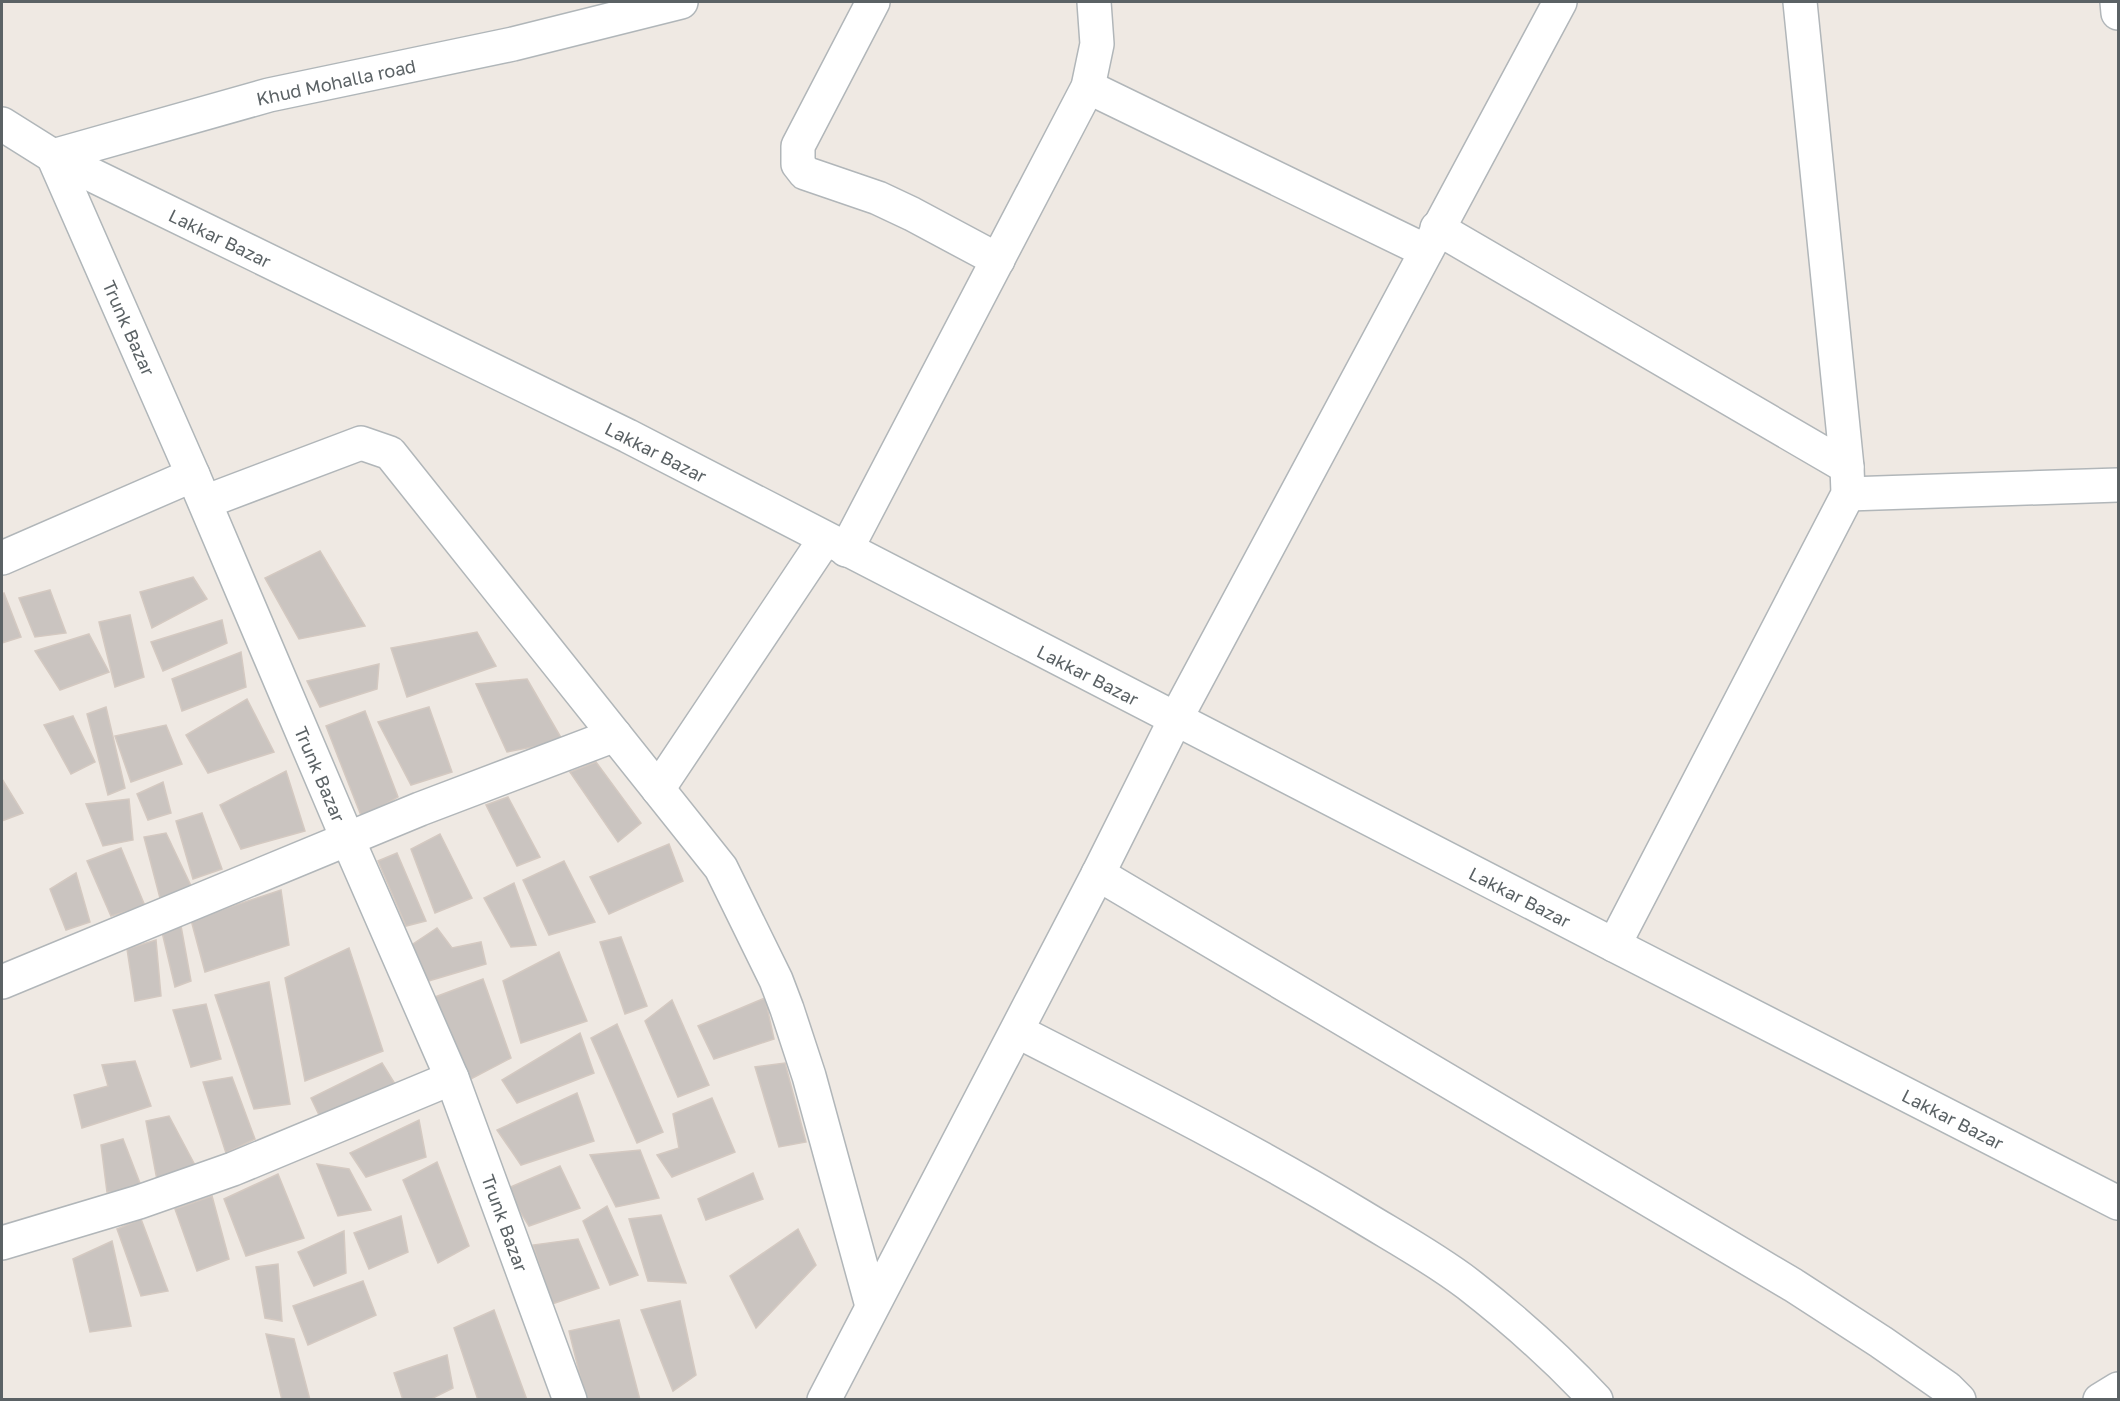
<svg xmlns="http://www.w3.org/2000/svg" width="2120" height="1401" font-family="'Golos Text',sans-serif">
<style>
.building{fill:#cac4c0;stroke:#d4c9c1;stroke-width:1.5}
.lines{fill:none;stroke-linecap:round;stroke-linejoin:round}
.street-casing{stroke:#b1b6b9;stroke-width:36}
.secondary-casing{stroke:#b0b6b9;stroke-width:36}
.street{stroke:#fff;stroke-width:33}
.secondary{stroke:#fff;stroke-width:33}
.labels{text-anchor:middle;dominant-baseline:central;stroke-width:6;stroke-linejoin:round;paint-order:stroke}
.street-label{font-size:18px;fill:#5b6265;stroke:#fff}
</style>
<rect width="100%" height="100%" fill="#efe9e3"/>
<!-- building -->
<g class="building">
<polygon points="320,551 365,626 299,639 265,578"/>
<polygon points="193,577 207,599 152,628 140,592"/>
<polygon points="50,590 66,633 35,637 19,598"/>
<polygon points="4,593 21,637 2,643 2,594"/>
<polygon points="130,615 144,677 115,687 99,622"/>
<polygon points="222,620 227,643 163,671 151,642"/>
<polygon points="477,632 496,666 407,697 391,648"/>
<polygon points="89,634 109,672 60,690 35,651"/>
<polygon points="241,652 246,687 182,711 172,679"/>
<polygon points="379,664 377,689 320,707 307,681"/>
<polygon points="527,679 563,741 507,752 476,684"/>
<polygon points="247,699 274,752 208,773 186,735"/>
<polygon points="106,707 125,788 108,795 87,714"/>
<polygon points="429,707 452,772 411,785 378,722"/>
<polygon points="365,711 398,797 362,818 326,726"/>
<polygon points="73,716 95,762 71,774 44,725"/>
<polygon points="166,725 182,764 131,782 115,736"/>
<polygon points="596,762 641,823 618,842 570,772"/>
<polygon points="286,771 305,831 241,849 220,805"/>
<polygon points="2,779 23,813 2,821"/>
<polygon points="163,782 171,813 148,820 137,794"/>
<polygon points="508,797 540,857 517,866 486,805"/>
<polygon points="129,799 133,840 103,846 86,804"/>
<polygon points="202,813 222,869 193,879 176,821"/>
<polygon points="166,833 193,890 160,898 144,837"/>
<polygon points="440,834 472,898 435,913 411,849"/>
<polygon points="669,844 683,881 609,914 590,877"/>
<polygon points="121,848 145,906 111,916 87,861"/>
<polygon points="397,853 426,921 406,926 378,861"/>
<polygon points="564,861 595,922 549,935 523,880"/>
<polygon points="76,873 90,922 66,930 50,889"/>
<polygon points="514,883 536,945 511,947 484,898"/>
<polygon points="281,890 289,945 205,972 191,920"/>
<polygon points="181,926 191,981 175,987 162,932"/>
<polygon points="437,928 452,948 481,942 486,964 425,982 407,948"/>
<polygon points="621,937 647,1006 625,1014 600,942"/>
<polygon points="156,940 161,996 135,1001 127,949"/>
<polygon points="349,948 383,1051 305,1081 285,978"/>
<polygon points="559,952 587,1021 521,1043 503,981"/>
<polygon points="483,979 511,1058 469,1080 435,997"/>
<polygon points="269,982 290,1104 254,1109 215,995"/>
<polygon points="765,998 774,1039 714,1059 698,1026"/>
<polygon points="672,1000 709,1085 678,1097 645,1021"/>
<polygon points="206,1004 221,1059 191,1067 173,1010"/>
<polygon points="617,1024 663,1132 637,1143 591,1038"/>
<polygon points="580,1033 594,1073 517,1103 502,1080"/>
<polygon points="135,1061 151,1106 82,1128 74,1095 108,1086 102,1065"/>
<polygon points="382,1063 395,1084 321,1119 311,1098"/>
<polygon points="785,1063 806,1142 779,1147 755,1067"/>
<polygon points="232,1077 255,1139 226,1153 203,1082"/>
<polygon points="577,1093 594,1141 521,1165 497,1130"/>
<polygon points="712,1098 735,1152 672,1177 657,1155 679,1148 673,1114"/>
<polygon points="169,1116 196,1167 157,1180 146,1121"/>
<polygon points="419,1120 426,1157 366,1177 350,1153"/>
<polygon points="123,1139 143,1191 107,1192 101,1145"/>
<polygon points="640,1150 659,1198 616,1207 590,1155"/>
<polygon points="437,1162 469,1246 438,1263 403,1180"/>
<polygon points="317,1164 349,1169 371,1210 338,1216"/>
<polygon points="560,1166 580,1208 529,1226 506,1189"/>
<polygon points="753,1173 763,1199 706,1220 698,1199"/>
<polygon points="278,1174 304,1238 246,1256 224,1199"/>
<polygon points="212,1196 229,1259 197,1271 175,1209"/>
<polygon points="607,1206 638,1275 610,1285 583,1221"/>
<polygon points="661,1215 686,1283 648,1281 629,1219"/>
<polygon points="401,1216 408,1252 369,1269 354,1233"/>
<polygon points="141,1219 168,1291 141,1296 117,1229"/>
<polygon points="798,1229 816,1265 756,1328 730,1276"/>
<polygon points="344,1231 346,1273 314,1286 298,1252"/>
<polygon points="578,1239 599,1288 552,1304 533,1245"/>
<polygon points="112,1241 131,1326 90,1332 73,1259"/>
<polygon points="278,1264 282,1321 265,1318 256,1267"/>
<polygon points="363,1281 376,1315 308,1345 293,1306"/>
<polygon points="680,1301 696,1375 673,1391 641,1310"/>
<polygon points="494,1310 527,1400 478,1400 454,1328"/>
<polygon points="619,1320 640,1400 586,1400 569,1331"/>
<polygon points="266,1334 294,1339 310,1400 282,1400"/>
<polygon points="447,1355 453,1388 429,1400 403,1400 394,1373"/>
</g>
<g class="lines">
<defs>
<g id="street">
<polyline points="873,2 798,146 798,164 805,173 878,198 912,214 998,260"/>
<polyline points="2117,2 2118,13"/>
<polyline points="1088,87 1426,251"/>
<polyline points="1437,228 1847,467 1800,2"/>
<polyline points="1848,494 2118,485"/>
<polyline points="205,502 361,443 390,453 721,868 776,980 787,1009 809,1076 872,1306"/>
<polyline points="846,550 1088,87 1097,44 1094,2"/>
<polyline points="2,558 193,475"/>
<polyline points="658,789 825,539"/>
<polyline points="1098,874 1793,1285 1881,1342 1947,1388 1959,1400"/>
<polyline points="1614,945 1848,494 1847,467"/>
<polyline points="2,982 420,809 615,735"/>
<path d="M1017,1031C1132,1090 1249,1148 1361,1216C1397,1238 1434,1258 1468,1284C1513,1319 1557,1358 1596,1400"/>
<polyline points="2,1243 139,1202 233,1169 452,1078"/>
<polyline points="824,1400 1098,874 1175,720 1560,2"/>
<polyline points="2100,1400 2118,1389"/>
</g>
<g id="secondary">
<polyline points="2,124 53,156 628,436 1614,945 2118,1203"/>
<polyline points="53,156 193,475 348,840 452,1078 570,1400"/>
<polyline points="53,156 269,95 513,44 681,2"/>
</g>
</defs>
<!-- street casing -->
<use href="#street" class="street-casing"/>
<!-- secondary casing -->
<use href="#secondary" class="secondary-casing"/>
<!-- street -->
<use href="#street" class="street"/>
<!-- secondary -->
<use href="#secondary" class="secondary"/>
</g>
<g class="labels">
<!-- street labels -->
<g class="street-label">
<text transform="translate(336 82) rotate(-12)">Khud Mohalla road</text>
<text transform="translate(220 238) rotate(26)">Lakkar Bazar</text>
<text transform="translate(129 328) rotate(66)">Trunk Bazar</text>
<text transform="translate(656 452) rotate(27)">Lakkar Bazar</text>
<text transform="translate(1088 675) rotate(27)">Lakkar Bazar</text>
<text transform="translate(320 774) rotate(67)">Trunk Bazar</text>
<text transform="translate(1520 897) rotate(27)">Lakkar Bazar</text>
<text transform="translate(1953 1119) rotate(27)">Lakkar Bazar</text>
<text transform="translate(505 1223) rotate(70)">Trunk Bazar</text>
</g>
</g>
<!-- border -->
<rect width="2120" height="1401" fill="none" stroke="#5b6265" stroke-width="6"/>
</svg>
